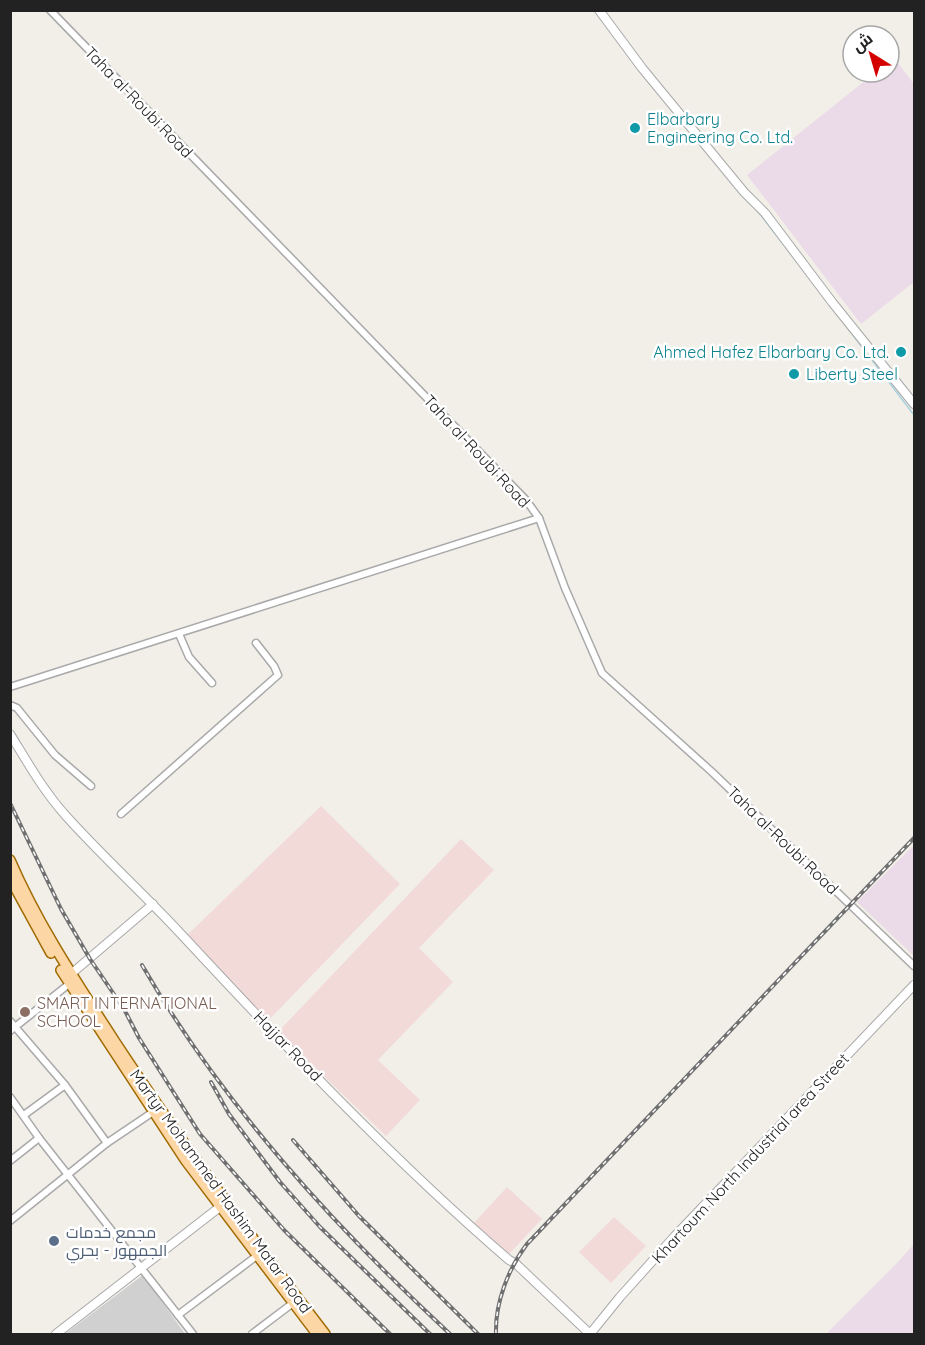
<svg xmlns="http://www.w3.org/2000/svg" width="925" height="1345" font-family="Quicksand,Cairo,sans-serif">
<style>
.commercial{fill:#f2dad9}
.industrial{fill:#ebdbe8}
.religious{fill:#d0d0d0}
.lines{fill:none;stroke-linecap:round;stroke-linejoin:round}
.stream{stroke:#aad3df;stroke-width:1.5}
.minor-casing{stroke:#a9a9a9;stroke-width:9}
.tertiary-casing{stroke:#a9a9a9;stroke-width:10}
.primary-casing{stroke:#a06b00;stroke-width:12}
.minor{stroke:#fff;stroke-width:6}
.tertiary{stroke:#fff;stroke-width:8}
.primary{stroke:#fcd6a4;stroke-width:9}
.rail-casing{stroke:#707070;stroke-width:4}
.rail{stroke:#fff;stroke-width:1.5;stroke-dasharray:4.5;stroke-linecap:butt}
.culture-dot{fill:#0f9aa8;stroke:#fff;stroke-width:2}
.education-dot{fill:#8d6e63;stroke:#fff;stroke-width:2}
.service-dot{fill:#5c6f8a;stroke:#fff;stroke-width:2}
.labels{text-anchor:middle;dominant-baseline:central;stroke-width:5;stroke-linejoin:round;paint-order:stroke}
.street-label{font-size:16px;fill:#222;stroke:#fff}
.culture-label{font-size:16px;fill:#0d838f;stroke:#fff;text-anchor:start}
.education-label{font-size:16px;fill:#785e54;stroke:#fff;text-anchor:start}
.service-label{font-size:16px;fill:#4e5e75;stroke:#fff;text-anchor:start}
</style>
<rect width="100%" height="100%" fill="#f2efe9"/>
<!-- commercial -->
<g class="commercial">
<polygon points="321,806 400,884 265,1024 181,941"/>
<polygon points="461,839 494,870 419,948 453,982 378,1060 420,1100 386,1136 278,1032"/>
<polygon points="507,1187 542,1219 508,1255 474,1223"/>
<polygon points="614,1217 646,1246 611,1283 579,1252"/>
</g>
<!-- industrial -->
<g class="industrial">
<polygon points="894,58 914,84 914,282 861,324 747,175 876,72 889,72 889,62"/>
<polygon points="914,845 914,956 857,902"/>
<polygon points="914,1244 914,1334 826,1334 897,1263"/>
</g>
<!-- religious -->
<polygon class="religious" points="143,1275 185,1334 65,1334"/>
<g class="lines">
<!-- stream -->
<g class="stream">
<polyline points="756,209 821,293"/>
<polyline points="833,309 914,415"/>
</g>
<defs>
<g id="minor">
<polyline points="50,10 526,500 539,518 565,588 602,673 712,772 914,966"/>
<polyline points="179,634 189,657 212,683"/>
<polyline points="10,687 539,518"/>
<polyline points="10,705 17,708 55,755 91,786"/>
<polyline points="121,814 278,675 274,666 256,643"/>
<polyline points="10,1021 65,1085 107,1143"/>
<polyline points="10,1031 69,984"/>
<polyline points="10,1097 39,1138 193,1334"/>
<polyline points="24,1115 65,1085"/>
<polyline points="10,1161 39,1138"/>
<polyline points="10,1221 107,1143 153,1112"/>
<polyline points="178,1315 258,1255"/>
<polyline points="252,1334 293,1303"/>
</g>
<g id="tertiary">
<polyline points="599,10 642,68 744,192 765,213 832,302 914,404"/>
<path d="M10,734C28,763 44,792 67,817C103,857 144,894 181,934C285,1046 393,1160 509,1260L515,1263L590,1334"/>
<polyline points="71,974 153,904"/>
<polyline points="56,1334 225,1203"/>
<polyline points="590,1334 620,1297 674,1237 914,985"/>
</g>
<g id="primary">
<path d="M10,860C38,925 77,983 115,1042C181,1142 252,1239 325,1334"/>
<polyline points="10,878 51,953"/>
<polyline points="61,970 186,1161 317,1334"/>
</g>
</defs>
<!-- minor casing -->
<use href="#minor" class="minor-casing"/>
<!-- tertiary casing -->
<use href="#tertiary" class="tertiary-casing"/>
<!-- primary casing -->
<use href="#primary" class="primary-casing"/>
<!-- minor -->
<use href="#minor" class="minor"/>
<!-- tertiary -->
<use href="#tertiary" class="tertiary"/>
<!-- primary -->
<use href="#primary" class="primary"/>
<defs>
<g id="rail">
<polyline points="10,803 61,909 90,959 124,1009 139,1038 200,1134 284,1230 390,1334"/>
<path d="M142,965C223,1105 333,1225 450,1334"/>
<polyline points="211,1082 229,1114 280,1182 320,1227 430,1334"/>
<polyline points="293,1140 359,1216 478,1334"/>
<path d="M496,1334C495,1303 508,1269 527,1244L914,838"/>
</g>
</defs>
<!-- rail casing -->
<use href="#rail" class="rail-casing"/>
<!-- rail -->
<use href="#rail" class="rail"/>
</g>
<!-- markers -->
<g class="culture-dot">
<circle cx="635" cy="128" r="6"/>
<circle cx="901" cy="352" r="6"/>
<circle cx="794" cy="374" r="6"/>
</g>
<circle class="education-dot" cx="25" cy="1012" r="6"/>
<circle class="service-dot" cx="54" cy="1241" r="6"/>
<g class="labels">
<!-- street labels -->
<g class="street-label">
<text transform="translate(139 102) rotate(46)">Taha al-Roubi Road</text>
<text transform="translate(477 451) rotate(47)">Taha al-Roubi Road</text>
<text transform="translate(783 840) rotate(44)">Taha al-Roubi Road</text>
<text transform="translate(288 1046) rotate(46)">Hajjar Road</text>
<text transform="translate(750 1158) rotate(-47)">Khartoum North Industrial area Street</text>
<text transform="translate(221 1191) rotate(54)">Martyr Mohammed Hashim Matar Road</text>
</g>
<!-- culture labels -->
<g class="culture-label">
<text x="647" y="119">Elbarbary<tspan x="647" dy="18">Engineering Co. Ltd.</tspan></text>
<text x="889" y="352" text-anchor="end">Ahmed Hafez Elbarbary Co. Ltd.</text>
<text x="806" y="374">Liberty Steel</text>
</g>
<!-- education labels -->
<g class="education-label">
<text x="37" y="1003">SMART INTERNATIONAL<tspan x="37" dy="18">SCHOOL</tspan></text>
</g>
<!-- service labels -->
<g class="service-label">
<text x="66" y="1232">مجمع خدمات<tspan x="66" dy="18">الجمهور - بحري</tspan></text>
</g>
</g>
<!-- border -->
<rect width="925" height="1345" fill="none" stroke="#222222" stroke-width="24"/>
<!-- north arrow -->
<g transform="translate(871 54) rotate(323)"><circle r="28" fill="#ffffff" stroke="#a7a7a7" stroke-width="1.5"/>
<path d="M0-4.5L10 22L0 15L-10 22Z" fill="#d40000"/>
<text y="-9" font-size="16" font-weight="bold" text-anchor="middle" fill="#222222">ش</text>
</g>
</svg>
